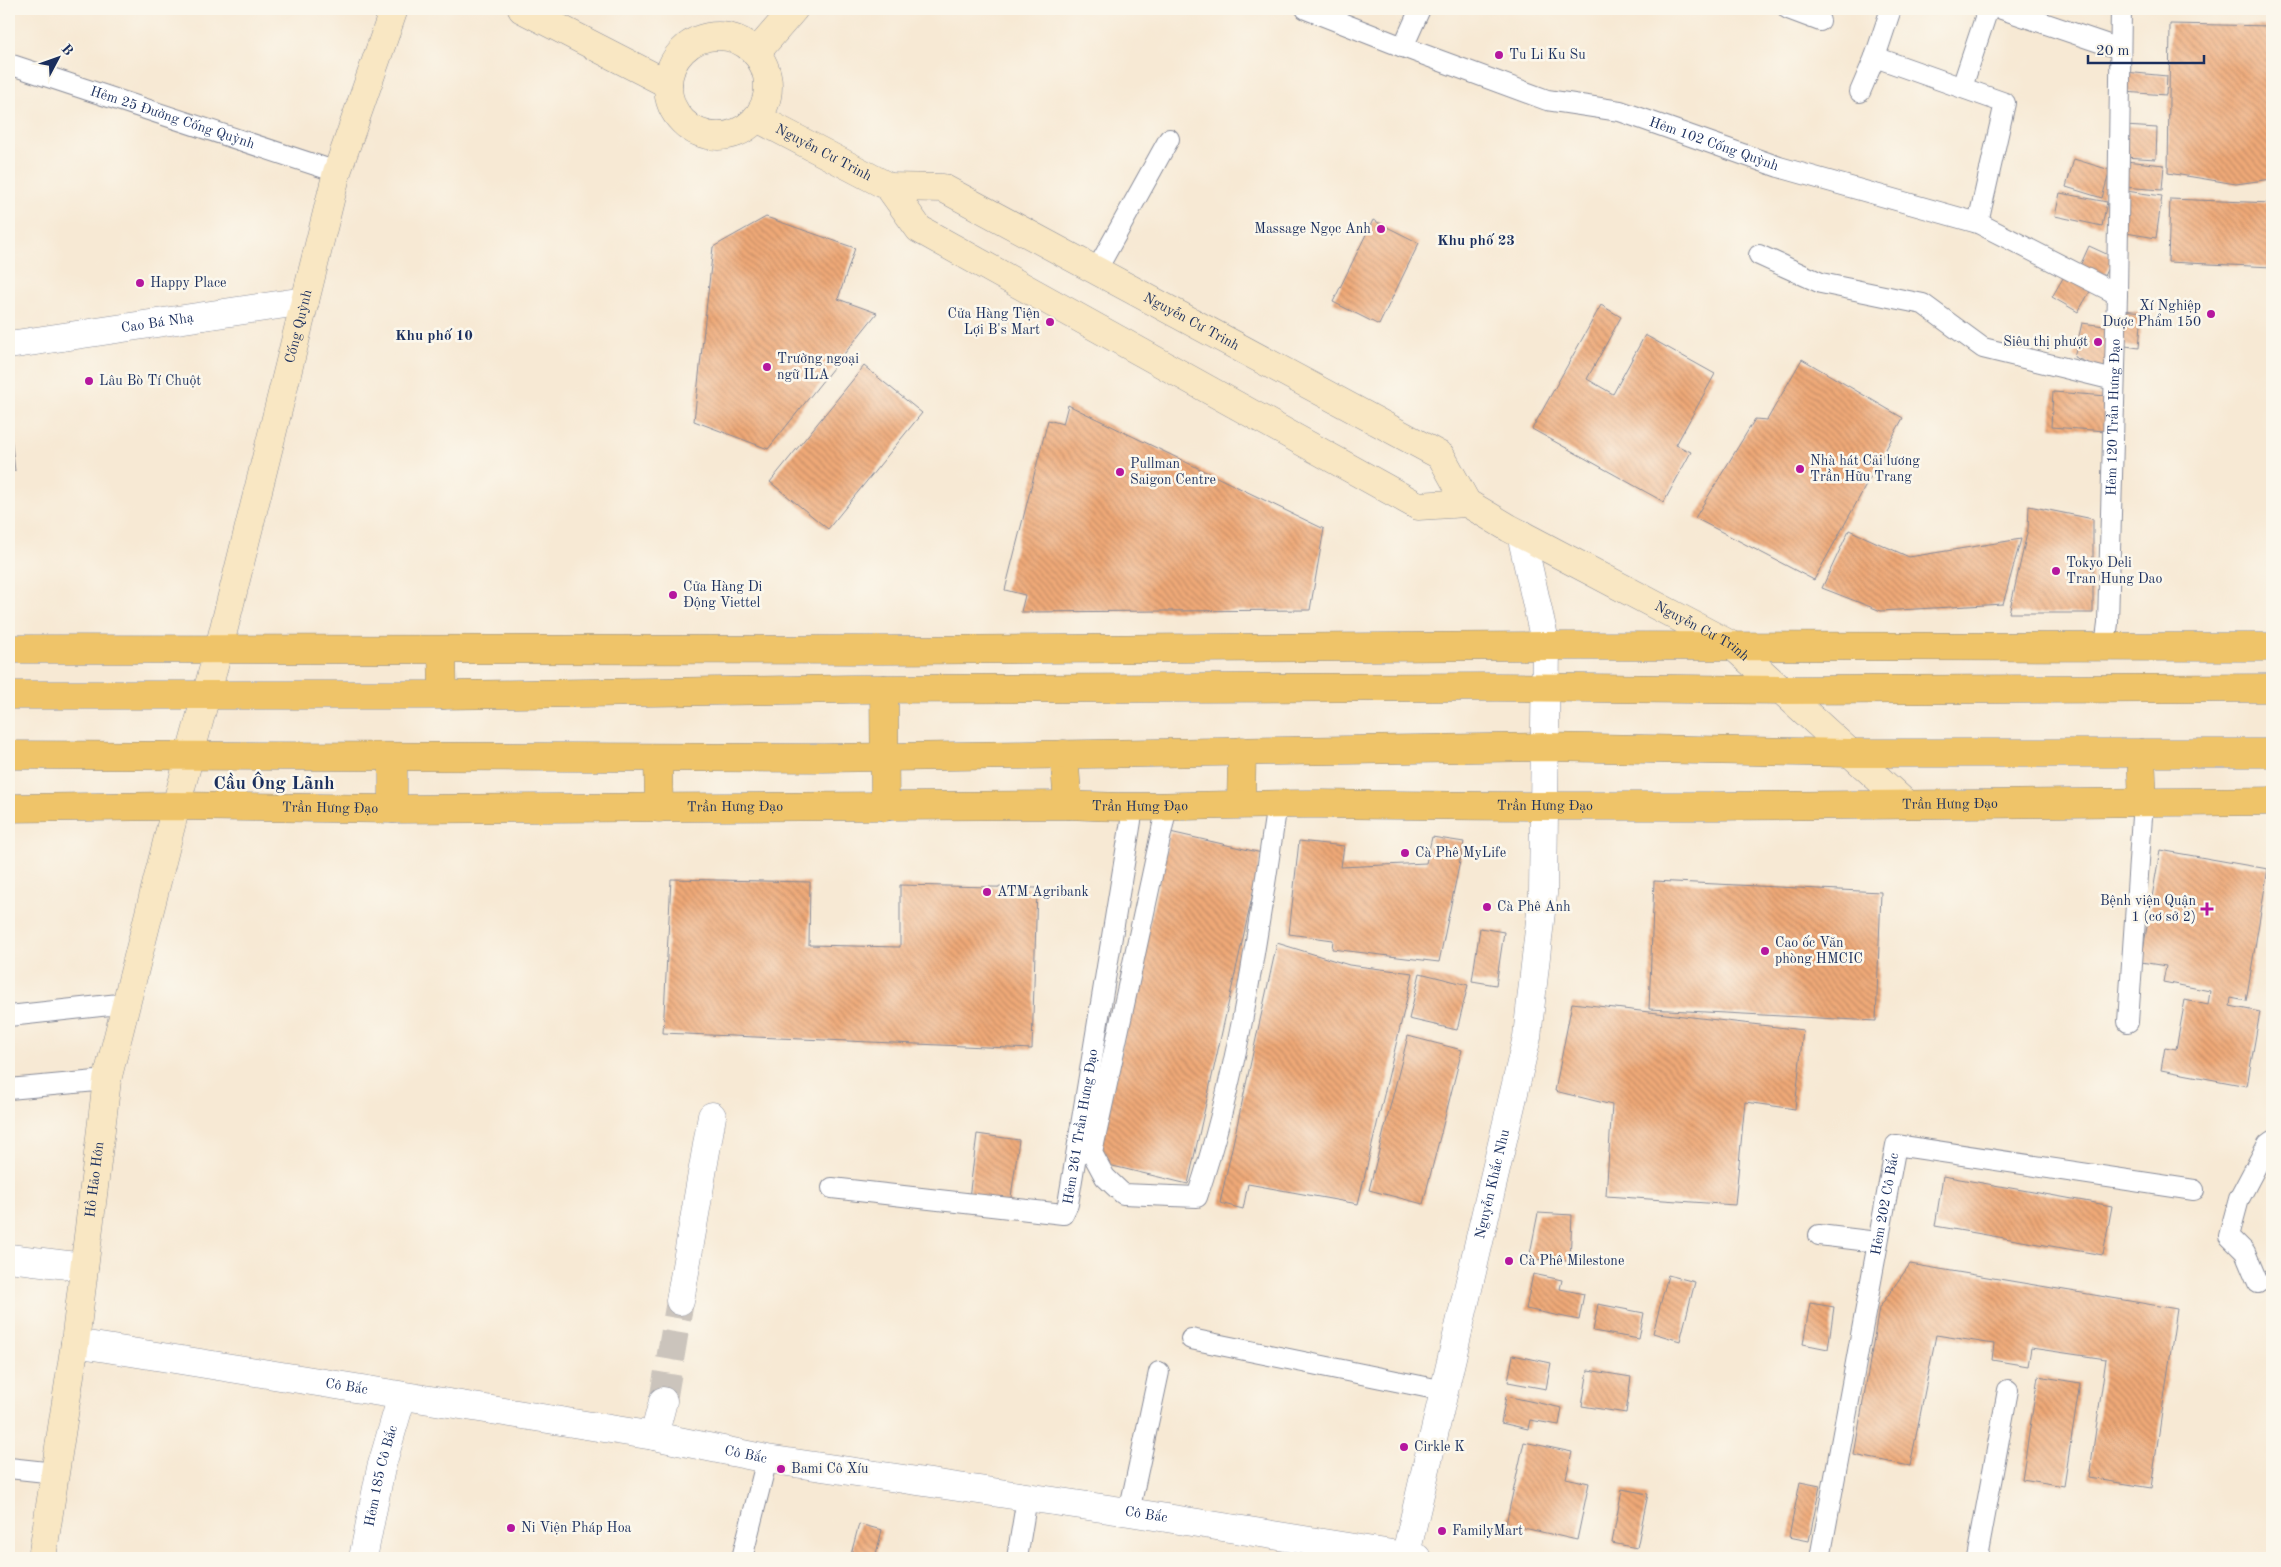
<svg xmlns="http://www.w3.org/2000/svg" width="2281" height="1567" font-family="'Old Standard TT',serif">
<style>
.building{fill:url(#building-back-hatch)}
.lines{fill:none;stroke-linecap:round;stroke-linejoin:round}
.street-tunnel{stroke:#cbc4bc;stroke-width:28;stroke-dasharray:28 14;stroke-linecap:butt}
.lane-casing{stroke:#898c99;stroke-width:22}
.street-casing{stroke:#898c99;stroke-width:29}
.secondary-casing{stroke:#898c99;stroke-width:29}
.primary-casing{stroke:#898c99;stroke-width:29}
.lane{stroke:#fff;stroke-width:20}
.street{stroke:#fff;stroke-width:28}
.secondary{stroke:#f9e7c3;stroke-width:28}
.primary{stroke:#efc469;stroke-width:28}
.poi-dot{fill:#b5179e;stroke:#fbf7ec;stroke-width:2}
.labels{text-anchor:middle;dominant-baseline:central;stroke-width:5;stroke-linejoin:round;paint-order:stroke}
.poi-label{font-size:14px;fill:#1b2f5e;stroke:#fbf7ec;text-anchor:start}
.street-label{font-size:14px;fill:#1b2f5e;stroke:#fbf7ec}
.neighbourhood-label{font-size:15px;font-weight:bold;fill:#1b2f5e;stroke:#fbf7ec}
.district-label{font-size:19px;font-weight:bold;fill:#1b2f5e;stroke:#fbf7ec}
</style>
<defs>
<pattern id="building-back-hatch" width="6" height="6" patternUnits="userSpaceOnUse" patternTransform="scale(1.25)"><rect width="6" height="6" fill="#efa977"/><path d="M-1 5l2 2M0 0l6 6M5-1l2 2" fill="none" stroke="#c18a65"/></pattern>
</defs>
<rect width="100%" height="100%" fill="#fbf7ec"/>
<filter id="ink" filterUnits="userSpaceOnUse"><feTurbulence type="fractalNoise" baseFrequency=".02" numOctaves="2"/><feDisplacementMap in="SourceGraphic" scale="10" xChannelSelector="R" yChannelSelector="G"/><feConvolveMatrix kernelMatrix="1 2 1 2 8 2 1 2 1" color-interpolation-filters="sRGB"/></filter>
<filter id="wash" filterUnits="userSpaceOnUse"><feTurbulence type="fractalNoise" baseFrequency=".0096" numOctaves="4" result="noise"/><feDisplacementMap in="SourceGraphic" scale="20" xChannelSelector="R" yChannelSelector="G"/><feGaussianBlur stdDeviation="1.12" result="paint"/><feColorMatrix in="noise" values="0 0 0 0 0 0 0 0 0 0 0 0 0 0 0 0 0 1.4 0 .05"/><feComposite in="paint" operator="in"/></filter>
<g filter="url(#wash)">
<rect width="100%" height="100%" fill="#f7e9d4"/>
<g id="blocks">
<!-- building -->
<g class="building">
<polygon points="2170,24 2272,26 2272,179 2236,184 2168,173"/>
<polygon points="2125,72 2167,76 2166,95 2124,92"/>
<polygon points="2125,126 2157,128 2156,159 2123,157"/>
<polygon points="2074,159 2110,170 2102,198 2066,187"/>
<polygon points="2125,161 2164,165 2162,190 2123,187"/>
<polygon points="2126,191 2162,196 2156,238 2120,232"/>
<polygon points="2060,193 2107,202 2102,226 2055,216"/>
<polygon points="2170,199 2272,203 2272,267 2168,262"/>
<polygon points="766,217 855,248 838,299 877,313 768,449 694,421 713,247"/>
<polygon points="1373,220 1419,243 1379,325 1333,302"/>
<polygon points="2089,246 2113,257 2103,278 2079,268"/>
<polygon points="2066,273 2092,288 2078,312 2052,297"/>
<polygon points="1601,305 1621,317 1587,379 1613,394 1645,335 1715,374 1676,445 1691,452 1664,502 1532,429"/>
<polygon points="2122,310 2142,312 2139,348 2119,345"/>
<polygon points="2082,323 2112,327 2109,372 2074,357"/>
<polygon points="1802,359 1903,418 1814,580 1695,518 1755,419 1767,420"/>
<polygon points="864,366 922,413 828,529 770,482"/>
<polygon points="2053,392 2108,396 2106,431 2051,427"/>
<polygon points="1068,405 1324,529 1310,610 1021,612 1025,595 1005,590 1048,420 1063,424"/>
<polygon points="9,427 10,427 15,471 9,468"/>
<polygon points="2029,506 2093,519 2093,613 2009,613 2028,529"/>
<polygon points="1849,530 1909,557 2021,539 2003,604 1881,611 1822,588"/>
<polygon points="1170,832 1262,853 1188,1184 1096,1162"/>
<polygon points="1432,837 1464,842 1439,962 1332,949 1333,940 1289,934 1299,841 1344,846 1341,867 1426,863"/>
<polygon points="2160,850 2268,869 2246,1001 2231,998 2230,1006 2260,1012 2247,1086 2161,1070 2165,1047 2176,1049 2185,1000 2208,1005 2210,991 2163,982 2166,966 2141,962"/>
<polygon points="671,879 810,882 809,945 900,947 900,885 1037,888 1032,1049 663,1033"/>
<polygon points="1654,881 1881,892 1876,1021 1649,1009"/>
<polygon points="1480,928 1504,932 1496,985 1472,981"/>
<polygon points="1277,943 1349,965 1413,973 1358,1204 1248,1184 1243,1209 1220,1203"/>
<polygon points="1420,973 1468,985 1457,1030 1409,1019"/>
<polygon points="1572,1003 1803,1030 1795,1109 1745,1102 1735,1205 1606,1196 1612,1105 1555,1091"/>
<polygon points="1408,1036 1462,1050 1423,1204 1369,1190"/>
<polygon points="977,1134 1019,1140 1010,1204 969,1198"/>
<polygon points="1943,1176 2112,1206 2103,1255 1935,1226"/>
<polygon points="1538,1213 1572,1215 1570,1261 1529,1259"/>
<polygon points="1910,1264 2177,1309 2151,1488 2089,1478 2106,1359 2031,1348 2028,1366 1992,1360 1994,1344 1936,1335 1910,1466 1854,1455 1879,1308"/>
<polygon points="1533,1274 1562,1280 1560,1289 1584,1294 1579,1320 1526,1309"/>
<polygon points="1668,1275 1695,1282 1680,1341 1653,1333"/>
<polygon points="1810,1303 1834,1307 1828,1349 1803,1344"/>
<polygon points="1598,1304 1644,1313 1639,1339 1593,1331"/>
<polygon points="1513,1355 1551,1363 1546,1389 1508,1382"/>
<polygon points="1588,1370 1631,1377 1626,1413 1582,1406"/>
<polygon points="2038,1376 2080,1383 2064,1486 2022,1479"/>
<polygon points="1506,1396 1562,1408 1559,1425 1530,1420 1528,1429 1501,1423"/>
<polygon points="1524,1442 1572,1452 1566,1478 1589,1483 1577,1540 1506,1524"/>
<polygon points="1800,1482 1820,1486 1809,1541 1789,1537"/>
<polygon points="1622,1489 1648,1494 1637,1548 1612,1543"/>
<polygon points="859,1524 882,1530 875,1558 850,1558"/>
</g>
</g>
</g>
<g filter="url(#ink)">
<use href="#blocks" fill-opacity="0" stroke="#898c99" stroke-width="1"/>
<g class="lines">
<!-- street-tunnel -->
<polyline class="street-tunnel" points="663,1401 680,1301"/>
<defs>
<g id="lane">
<path id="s1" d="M1306,9L1403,47L1547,100L1620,111L1779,167L1978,223L2117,294"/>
<polyline points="1788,9 1820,21"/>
<polyline points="1891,9 1875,57 2005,103 1978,223"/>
<polyline points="2002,9 2120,49"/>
<polyline points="1403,47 1420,9"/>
<path id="s2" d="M9,64L337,172"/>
<polyline points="1962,87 1988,9"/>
<polyline points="1860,92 1875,57"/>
<polyline points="1759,255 1821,283 1923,304 1983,348 2114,380"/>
<polyline points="1096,271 1169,139"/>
<path id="s3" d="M2105,646L2108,623L2117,294L2121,9"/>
<path d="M1167,806L1092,1153L1105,1177L1123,1194L1197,1197C1240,1069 1257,936 1277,804"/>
<polyline points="9,1016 128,1003"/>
<polyline points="2128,1022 2143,802"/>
<polyline points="9,1089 107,1080"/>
<path id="s4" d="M832,1188L1063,1214L1068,1204L1133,809"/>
<polyline points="1819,1235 1877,1242"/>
<polyline points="2258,1283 2245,1252 2229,1236 2239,1199 2268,1144 2272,1141"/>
<polyline points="1191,1339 1445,1391"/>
<polyline points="9,1468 55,1473"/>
<polyline points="1129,1512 1159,1372"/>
<polyline points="742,1558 767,1459"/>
<polyline points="1017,1558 1027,1498"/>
<path id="s5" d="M1820,1558L1896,1145L2194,1190"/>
<polyline points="1977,1558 2008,1390"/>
</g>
<g id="street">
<path id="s6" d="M9,345L305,301"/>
<polyline points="9,1258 84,1267"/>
<polyline points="680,1301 712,1116"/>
<path id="s7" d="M75,1343L654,1436L767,1459L1129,1512L1417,1558"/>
<polyline points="654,1436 663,1401"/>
<path id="s8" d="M363,1558L381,1468L402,1396"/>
<path id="s9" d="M1405,1558L1527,1037L1543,894L1546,646L1521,534"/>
</g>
<g id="secondary">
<polyline points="522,9 668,84"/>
<circle cx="718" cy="86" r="50"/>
<polyline points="756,53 794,9"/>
<path id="s10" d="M757,118L889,187L919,229L1418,506L1467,503"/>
<path id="s11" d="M889,187L943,188L1441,456L1467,503L1509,528L1733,646L1905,803"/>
<path id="s12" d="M42,1558L75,1343L107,1080L176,806L219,648L337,172L394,9"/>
</g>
<g id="primary">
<polyline points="9,649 883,650 1546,646 2272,647"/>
<polyline points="442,650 443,695"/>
<polyline points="884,689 885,807"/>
<polyline points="9,695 443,695 850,689 1497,687 1781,690 2272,688"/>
<polyline points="2141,753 2143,802"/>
<polyline points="1064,754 1068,805"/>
<polyline points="9,755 823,758 1545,747 1850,753 2272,753"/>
<polyline points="393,758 393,809"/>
<polyline points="658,758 659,808"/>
<polyline points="1241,804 1242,751"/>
<path id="s13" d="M9,808L176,806L393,809L1068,805C1152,810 1237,803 1322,804C1638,809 1955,804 2272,801"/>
</g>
</defs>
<!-- lane casing -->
<use href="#lane" class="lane-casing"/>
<!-- street casing -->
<use href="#street" class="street-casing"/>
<!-- secondary casing -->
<use href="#secondary" class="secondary-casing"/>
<!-- primary casing -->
<use href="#primary" class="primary-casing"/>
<!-- lane -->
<use href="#lane" class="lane"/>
<!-- street -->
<use href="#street" class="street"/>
<!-- secondary -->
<use href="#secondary" class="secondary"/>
<!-- primary -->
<use href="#primary" class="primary"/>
</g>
</g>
<!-- markers -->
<g class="poi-dot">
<circle cx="1499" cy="55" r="5"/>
<circle cx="1381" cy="229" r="5"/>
<circle cx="140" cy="283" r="5"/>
<circle cx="2211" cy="314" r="5"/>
<circle cx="1050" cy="322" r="5"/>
<circle cx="2098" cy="342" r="5"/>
<circle cx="767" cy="367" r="5"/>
<circle cx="89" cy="381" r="5"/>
<circle cx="1800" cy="469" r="5"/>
<circle cx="1120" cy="472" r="5"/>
<circle cx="2056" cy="571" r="5"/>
<circle cx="673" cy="595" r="5"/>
<circle cx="1405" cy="853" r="5"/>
<circle cx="987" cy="892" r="5"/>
<circle cx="1487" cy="907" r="5"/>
<path d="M2204.5 901.5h5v5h5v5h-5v5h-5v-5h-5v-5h5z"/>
<circle cx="1765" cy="951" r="5"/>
<circle cx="1509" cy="1261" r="5"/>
<circle cx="1404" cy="1447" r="5"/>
<circle cx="781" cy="1469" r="5"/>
<circle cx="511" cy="1528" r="5"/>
<circle cx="1442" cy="1531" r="5"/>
</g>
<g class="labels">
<!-- poi labels -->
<g class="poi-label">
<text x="1509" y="55">Tu Li Ku Su</text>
<text x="1371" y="229" text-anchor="end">Massage Ngọc Anh</text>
<text x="150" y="283">Happy Place</text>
<text x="2201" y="306" text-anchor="end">Xí Nghiệp<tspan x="2201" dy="16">Dược Phẩm 150</tspan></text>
<text x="1040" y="314" text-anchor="end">Cửa Hàng Tiện<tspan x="1040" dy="16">Lợi B's Mart</tspan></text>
<text x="2088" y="342" text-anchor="end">Siêu thị phượt</text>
<text x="777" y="359">Trường ngoại<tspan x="777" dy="16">ngữ ILA</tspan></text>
<text x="99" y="381">Lâu Bò Tí Chuột</text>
<text x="1810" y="461">Nhà hát Cải lương<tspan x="1810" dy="16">Trần Hữu Trang</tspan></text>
<text x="1130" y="464">Pullman<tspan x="1130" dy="16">Saigon Centre</tspan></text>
<text x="2066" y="563">Tokyo Deli<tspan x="2066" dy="16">Tran Hung Dao</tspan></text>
<text x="683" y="587">Cửa Hàng Di<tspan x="683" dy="16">Động Viettel</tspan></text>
<text x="1415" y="853">Cà Phê MyLife</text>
<text x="997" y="892">ATM Agribank</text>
<text x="2196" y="901" text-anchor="end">Bệnh viện Quận<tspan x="2196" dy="16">1 (cơ sở 2)</tspan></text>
<text x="1497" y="907">Cà Phê Anh</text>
<text x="1775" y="943">Cao ốc Văn<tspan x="1775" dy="16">phòng HMCIC</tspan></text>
<text x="1519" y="1261">Cà Phê Milestone</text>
<text x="1414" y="1447">Cirkle K</text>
<text x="791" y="1469">Bami Cô Xíu</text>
<text x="521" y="1528">Ni Viện Pháp Hoa</text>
<text x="1452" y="1531">FamilyMart</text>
</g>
<!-- street labels -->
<g class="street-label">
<text stroke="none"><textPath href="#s2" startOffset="172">Hẻm 25 Đường Cống Quỳnh</textPath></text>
<text stroke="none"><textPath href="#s1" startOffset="431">Hẻm 102 Cống Quỳnh</textPath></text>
<text stroke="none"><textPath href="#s10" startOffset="75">Nguyễn Cư Trinh</textPath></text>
<text stroke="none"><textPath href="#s11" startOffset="336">Nguyễn Cư Trinh</textPath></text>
<text stroke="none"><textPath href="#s6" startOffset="150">Cao Bá Nhạ</textPath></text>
<text stroke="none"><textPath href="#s12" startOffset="1260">Cống Quỳnh</textPath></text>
<text stroke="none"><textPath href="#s3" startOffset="229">Hẻm 120 Trần Hưng Đạo</textPath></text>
<text stroke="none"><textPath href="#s11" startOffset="941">Nguyễn Cư Trinh</textPath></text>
<text stroke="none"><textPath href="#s13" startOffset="1941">Trần Hưng Đạo</textPath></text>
<text stroke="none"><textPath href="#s13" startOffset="1131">Trần Hưng Đạo</textPath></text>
<text stroke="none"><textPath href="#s13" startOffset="1536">Trần Hưng Đạo</textPath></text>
<text stroke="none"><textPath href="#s13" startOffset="321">Trần Hưng Đạo</textPath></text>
<text stroke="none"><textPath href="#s13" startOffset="726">Trần Hưng Đạo</textPath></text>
<text stroke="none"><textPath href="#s4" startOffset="322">Hẻm 261 Trần Hưng Đạo</textPath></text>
<text stroke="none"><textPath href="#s12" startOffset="382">Hồ Hảo Hớn</textPath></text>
<text stroke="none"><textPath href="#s9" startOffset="384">Nguyễn Khắc Nhu</textPath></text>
<text stroke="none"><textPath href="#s5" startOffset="360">Hẻm 202 Cô Bắc</textPath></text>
<text stroke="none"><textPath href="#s7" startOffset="275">Cô Bắc</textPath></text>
<text stroke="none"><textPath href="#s7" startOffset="680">Cô Bắc</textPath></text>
<text stroke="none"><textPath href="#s8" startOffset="84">Hẻm 185 Cô Bắc</textPath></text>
<text stroke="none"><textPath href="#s7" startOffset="1085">Cô Bắc</textPath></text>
</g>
<!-- neighbourhood labels -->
<g class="neighbourhood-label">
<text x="1476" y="241">Khu phố 23</text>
<text x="434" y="336">Khu phố 10</text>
</g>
<!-- district labels -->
<g class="district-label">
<text x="274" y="784">Cầu Ông Lãnh</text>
</g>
</g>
<!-- margin -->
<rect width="2281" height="1567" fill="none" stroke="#fbf7ec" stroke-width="30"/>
<!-- north arrow -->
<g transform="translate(58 58) rotate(49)" stroke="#fbf7ec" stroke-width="4" paint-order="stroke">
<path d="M0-4L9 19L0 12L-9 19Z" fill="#1b2f5e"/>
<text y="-8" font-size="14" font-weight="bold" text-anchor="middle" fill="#1b2f5e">B</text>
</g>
<!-- scale -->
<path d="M2088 55v8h116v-8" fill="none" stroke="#1b2f5e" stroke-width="2.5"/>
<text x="2096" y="55" font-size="15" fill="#1b2f5e" stroke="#fbf7ec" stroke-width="4" paint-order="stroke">20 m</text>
</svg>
